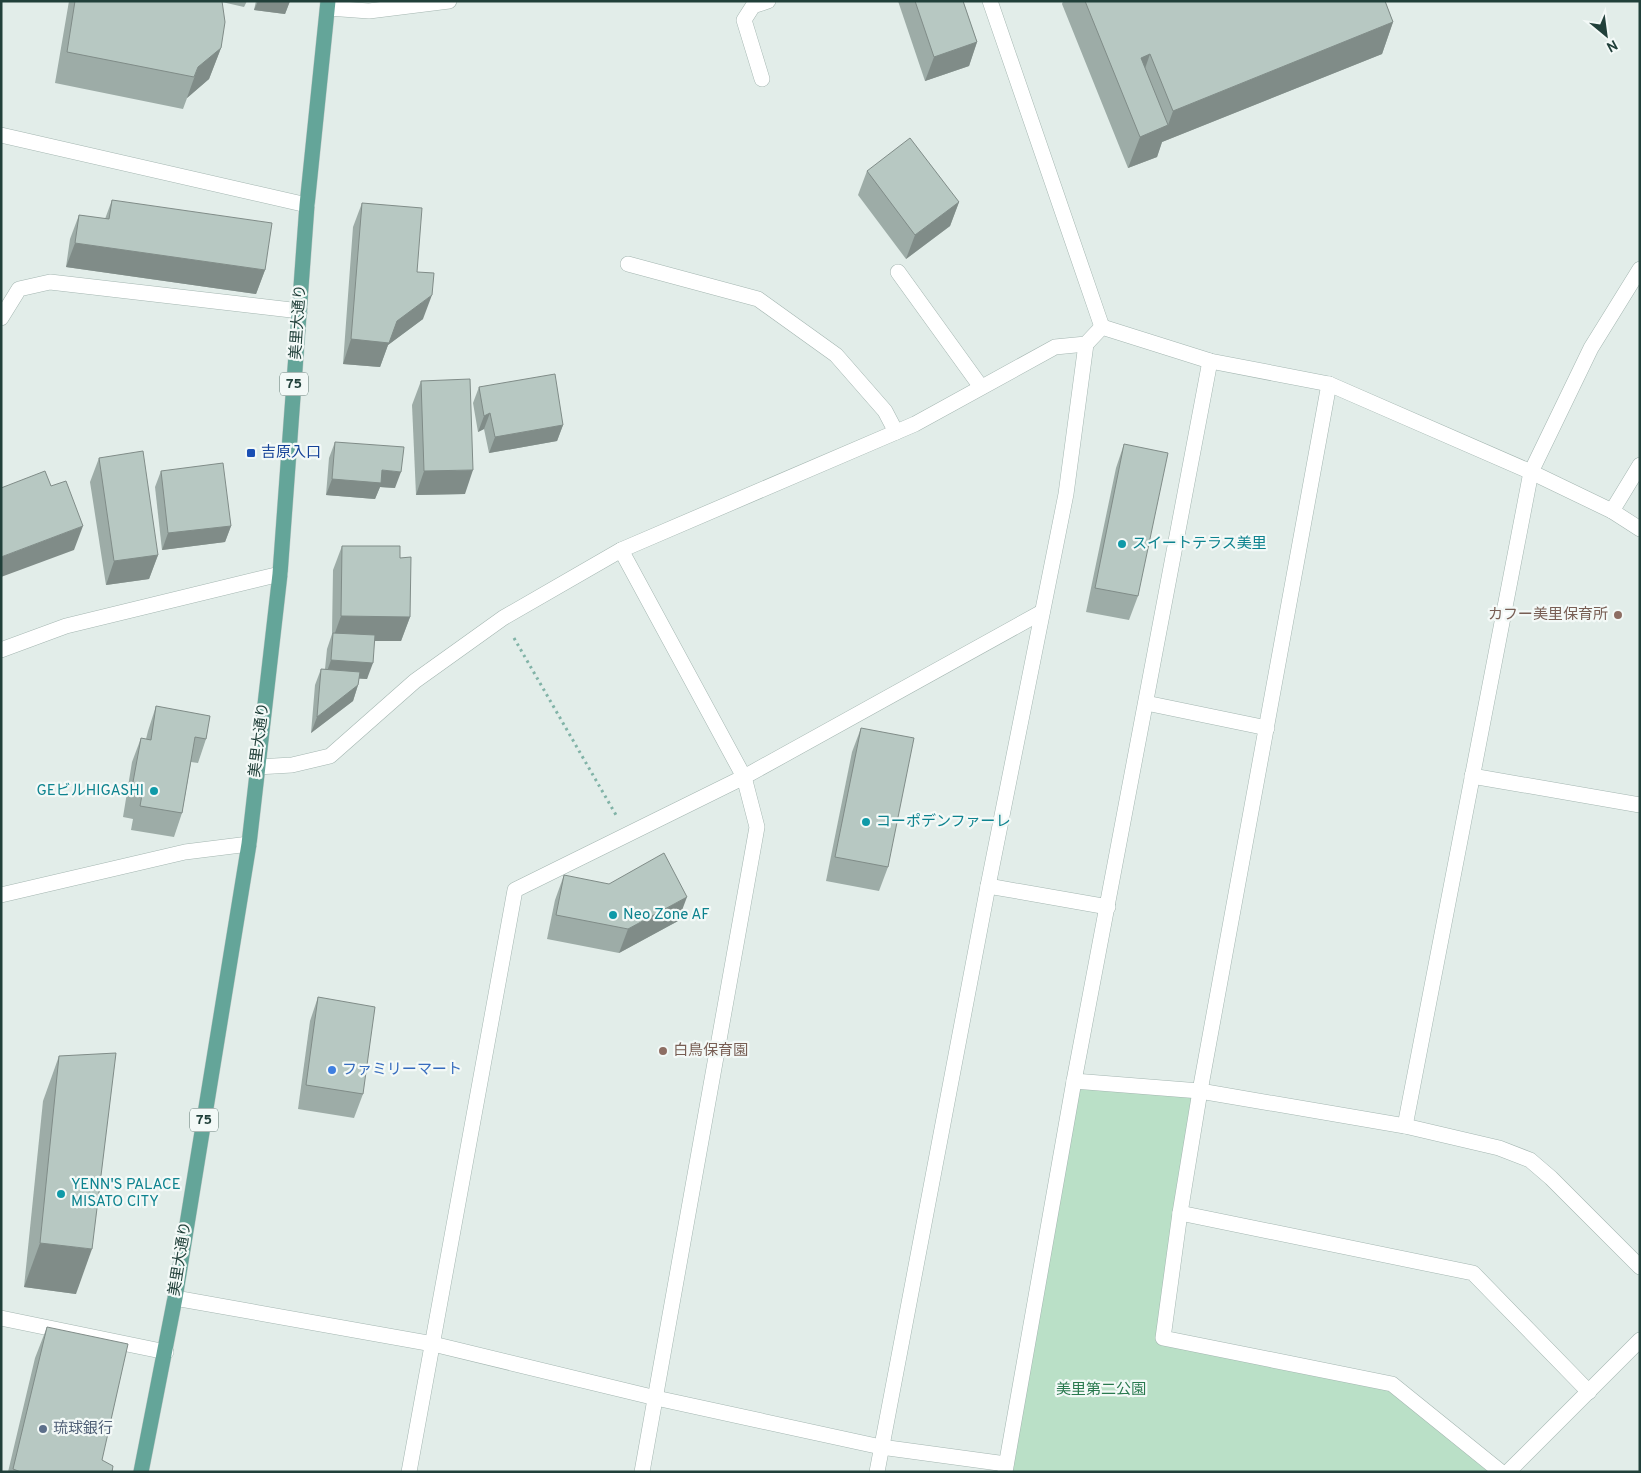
<svg xmlns="http://www.w3.org/2000/svg" width="1641" height="1473" font-family="Overpass,'Noto Sans JP',sans-serif">
<style>
.green{fill:#bae0c7}
.lines{fill:none;stroke-linecap:round;stroke-linejoin:round}
.minor-casing{stroke:#a4b6b1;stroke-width:16}
.primary-casing{stroke:#c1cac8;stroke-width:16}
.path{stroke:#81b3a7;stroke-width:3;stroke-dasharray:2.5 4;stroke-linecap:butt}
.minor{stroke:#fff;stroke-width:15}
.primary{stroke:#64a599;stroke-width:15}
.wall{fill:#9daca7}
.shaded-wall{fill:#808c88}
.building{fill:#b7c8c2;stroke:#808c88}
.transit-dot{fill:#1a4fb4;stroke:#f3f9f7;stroke-width:2}
.culture-dot{fill:#0f9aa8;stroke:#f3f9f7;stroke-width:2}
.education-dot{fill:#8d6e63;stroke:#f3f9f7;stroke-width:2}
.shop-dot{fill:#3f7fe0;stroke:#f3f9f7;stroke-width:2}
.service-dot{fill:#5c6f8a;stroke:#f3f9f7;stroke-width:2}
.labels{text-anchor:middle;dominant-baseline:central;stroke-width:4.5;stroke-linejoin:round;paint-order:stroke}
.shield{fill:#f3f9f7;stroke:#607873;stroke-width:1}
.shield-label{font-size:14px;font-weight:bold;fill:#21403a}
.street-label{font-size:15px;fill:#21403a;stroke:#f3f9f7}
.transit-label{font-size:15px;fill:#164399;stroke:#f3f9f7;text-anchor:start}
.culture-label{font-size:15px;fill:#0d838f;stroke:#f3f9f7;text-anchor:start}
.education-label{font-size:15px;fill:#785e54;stroke:#f3f9f7;text-anchor:end}
.shop-label{font-size:15px;fill:#366cbe;stroke:#f3f9f7;text-anchor:start}
.park-label{font-size:15px;fill:#29794e;stroke:#f3f9f7}
.service-label{font-size:15px;fill:#4e5e75;stroke:#f3f9f7;text-anchor:start}
</style>
<rect width="100%" height="100%" fill="#e2ede9"/>
<!-- green -->
<polygon class="green" points="1074,1081 1200,1091 1163,1338 1392,1384 1501,1472 1005,1472"/>
<g class="lines">
<defs>
<g id="minor">
<polyline points="990,1 1102,327"/>
<polyline points="328,8 369,11 449,1"/>
<polyline points="762,79 744,20 753,6 768,1"/>
<polyline points="1,135 307,205"/>
<polyline points="628,264 758,299 836,355 885,411 896,432"/>
<polyline points="898,272 981,387"/>
<polyline points="1,318 19,289 50,282 300,311"/>
<polyline points="1329,384 1200,1091 1180,1213 1163,1338 1392,1384 1501,1472"/>
<polyline points="1612,511 1640,465"/>
<polyline points="621,550 744,777 757,827 642,1472"/>
<polyline points="1,650 66,626 280,574"/>
<polyline points="1146,703 1267,728"/>
<polyline points="257,767 292,765 330,756 415,681 503,618 621,550 915,424 1055,347 1086,344 1102,327 1210,361 1329,384 1531,472 1612,511 1640,529"/>
<polyline points="1472,776 1640,805"/>
<polyline points="988,886 1108,907"/>
<polyline points="1,895 185,852 249,844"/>
<polyline points="1074,1081 1200,1091 1405,1126 1499,1148 1530,1160 1551,1178 1640,1267"/>
<polyline points="1405,1126 1531,472 1591,348 1640,269"/>
<polyline points="1180,1213 1473,1273 1589,1392"/>
<polyline points="175,1298 433,1344 656,1398 881,1447 1006,1464"/>
<polyline points="1,1318 166,1352"/>
<polyline points="409,1472 515,890 744,777 1042,612"/>
<polyline points="877,1472 988,886 1066,494 1086,344"/>
<polyline points="1005,1472 1074,1081 1210,361"/>
<polyline points="1508,1472 1640,1340"/>
</g>
<polyline id="primary" points="141,1472 175,1298 249,844 280,574 307,205 328,1"/>
</defs>
<!-- minor casing -->
<use href="#minor" class="minor-casing"/>
<!-- primary casing -->
<use href="#primary" class="primary-casing"/>
<!-- path -->
<polyline class="path" points="514,638 616,815"/>
<!-- minor -->
<use href="#minor" class="minor"/>
<!-- primary -->
<use href="#primary" class="primary"/>
</g>
<!-- wall -->
<g class="wall">
<polygon points="69,1 247,1 244,7 222,2 221,48 209,79 187,98 183,109 55,83"/>
<polygon points="256,1 290,1 285,14 254,10"/>
<polygon points="898,1 963,1 977,42 969,66 925,81"/>
<polygon points="1063,1 1385,1 1393,22 1382,54 1162,142 1157,157 1128,168 1062,4"/>
<polygon points="867,171 959,202 950,226 906,259 858,195"/>
<polygon points="112,200 265,270 256,294 66,267 70,239 79,215 105,219"/>
<polygon points="362,203 417,272 423,319 388,345 380,367 343,364 353,227"/>
<polygon points="421,381 465,494 416,495 412,405"/>
<polygon points="479,387 563,425 557,441 489,453 484,429 478,432 473,403"/>
<polygon points="335,442 395,488 380,487 375,499 326,495 329,458"/>
<polygon points="1124,444 1138,596 1129,620 1086,612 1116,468"/>
<polygon points="99,458 158,555 149,579 106,585 90,482"/>
<polygon points="161,471 231,526 225,542 162,550 155,487"/>
<polygon points="342,546 400,558 410,617 401,641 374,641 367,679 359,678 358,685 353,701 311,733 315,685 321,669 325,669 327,649 332,634 333,570"/>
<polygon points="156,706 206,739 198,763 191,762 182,813 174,837 131,830 133,819 123,817 132,762 141,738 146,739 148,731"/>
<polygon points="861,728 888,867 879,891 826,881 852,752"/>
<polygon points="564,875 678,921 619,953 547,939 555,900"/>
<polygon points="318,997 363,1094 354,1118 298,1109 310,1021"/>
<polygon points="59,1056 76,1294 24,1287 43,1101"/>
<polygon points="47,1327 102,1460 112,1472 8,1472 35,1358"/>
</g>
<!-- shaded-wall -->
<g class="shaded-wall">
<polygon points="258,1 290,1 285,14 254,10"/>
<polygon points="1393,22 1382,54 1162,142 1157,157 1128,168 1140,137 1168,125 1173,111"/>
<polygon points="977,42 969,66 925,81 934,57"/>
<polygon points="221,48 209,79 187,98 183,109 198,67"/>
<polygon points="1150,54 1139,86 1141,58"/>
<polygon points="959,202 950,226 906,259 915,235"/>
<polygon points="75,243 265,270 256,294 66,267"/>
<polygon points="432,295 423,319 388,345 380,367 343,364 351,339 397,321"/>
<polygon points="490,413 484,429 478,432 484,416"/>
<polygon points="563,425 557,441 489,453 495,437"/>
<polygon points="382,470 401,472 395,488 380,487 375,499 326,495 332,479"/>
<polygon points="473,470 465,494 416,495 424,471"/>
<polygon points="83,526 74,550 1,577 1,557"/>
<polygon points="231,526 225,542 162,550 168,533"/>
<polygon points="158,555 149,579 106,585 114,561"/>
<polygon points="341,616 410,617 401,641 332,641"/>
<polygon points="331,660 373,663 367,679 325,677"/>
<polygon points="358,685 353,701 311,733 317,717"/>
<polygon points="687,897 678,921 619,953 628,929"/>
<polygon points="40,1243 92,1249 76,1294 24,1287"/>
</g>
<!-- building -->
<g class="building">
<polygon points="75,1 222,1 225,22 221,48 198,67 194,77 67,52"/>
<polygon points="915,1 963,1 977,42 934,57"/>
<polygon points="1085,1 1385,1 1393,22 1173,111 1150,54 1141,58 1168,125 1140,137"/>
<polygon points="910,138 959,202 915,235 867,171"/>
<polygon points="112,200 272,223 265,270 75,243 79,215 109,219"/>
<polygon points="362,203 422,208 417,272 434,273 432,295 397,321 389,343 351,339"/>
<polygon points="555,374 563,425 495,437 490,413 484,416 479,387"/>
<polygon points="470,379 473,470 424,471 421,381"/>
<polygon points="335,442 404,447 401,472 382,470 381,483 332,479"/>
<polygon points="1124,444 1168,453 1138,596 1095,588"/>
<polygon points="143,451 158,555 114,561 99,458"/>
<polygon points="223,463 231,526 168,533 161,471"/>
<polygon points="45,471 51,486 66,481 83,526 1,557 1,488"/>
<polygon points="342,546 400,546 400,558 411,557 410,617 341,616"/>
<polygon points="333,633 375,635 373,663 331,660"/>
<polygon points="321,669 360,672 358,685 317,717"/>
<polygon points="156,706 210,716 206,739 195,737 182,813 140,806 142,795 131,793 141,738 151,740"/>
<polygon points="861,728 914,738 888,867 835,857"/>
<polygon points="664,853 687,897 628,929 556,915 564,875 609,884"/>
<polygon points="318,997 375,1007 363,1094 306,1085"/>
<polygon points="116,1053 92,1249 40,1243 59,1056"/>
<polygon points="47,1327 128,1344 102,1460 113,1466 112,1472 21,1472 13,1469"/>
</g>
<!-- markers -->
<rect class="transit-dot" x="246" y="448" width="10" height="10" rx="2.5"/>
<g class="culture-dot">
<circle cx="1122" cy="544" r="5"/>
<circle cx="154" cy="791" r="5"/>
<circle cx="866" cy="822" r="5"/>
<circle cx="613" cy="915" r="5"/>
<circle cx="61" cy="1194" r="5"/>
</g>
<g class="education-dot">
<circle cx="1618" cy="615" r="5"/>
<circle cx="663" cy="1051" r="5"/>
</g>
<circle class="shop-dot" cx="332" cy="1070" r="5"/>
<circle class="service-dot" cx="43" cy="1429" r="5"/>
<g class="labels">
<!-- shield labels -->
<g class="shield">
<rect x="280" y="372.5" width="28" height="23" rx="4"/>
<rect x="190" y="1108.5" width="28" height="23" rx="4"/>
</g>
<g class="shield-label">
<text x="294" y="384">75</text>
<text x="204" y="1120">75</text>
</g>
<!-- street labels -->
<g class="street-label">
<text transform="translate(299 322) rotate(-86)">美里大通り</text>
<text transform="translate(260 740) rotate(-83)">美里大通り</text>
<text transform="translate(181 1259) rotate(-81)">美里大通り</text>
</g>
<!-- transit labels -->
<g class="transit-label">
<text x="261" y="453">吉原入口</text>
</g>
<!-- culture labels -->
<g class="culture-label">
<text x="1132" y="544">スイートテラス美里</text>
<text x="144" y="791" text-anchor="end">GEビルHIGASHI</text>
<text x="876" y="822">コーポデンファーレ</text>
<text x="623" y="915">Neo Zone AF</text>
<text x="71" y="1185">YENN'S PALACE<tspan x="71" dy="17">MISATO CITY</tspan></text>
</g>
<!-- education labels -->
<g class="education-label">
<text x="1608" y="615">カフー美里保育所</text>
<text x="673" y="1051" text-anchor="start">白鳥保育園</text>
</g>
<!-- shop labels -->
<g class="shop-label">
<text x="342" y="1070">ファミリーマート</text>
</g>
<!-- park labels -->
<g class="park-label">
<text x="1101" y="1390">美里第二公園</text>
</g>
<!-- service labels -->
<g class="service-label">
<text x="53" y="1429">琉球銀行</text>
</g>
</g>
<!-- border -->
<rect width="1641" height="1473" fill="none" stroke="#21403a" stroke-width="5"/>
<!-- north arrow -->
<g transform="translate(1606 35) rotate(151)" stroke="#f3f9f7" stroke-width="4" paint-order="stroke">
<path d="M0-4L9 19L0 12L-9 19Z" fill="#21403a"/>
<text y="-8" font-size="14" font-weight="bold" text-anchor="middle" fill="#21403a">N</text>
</g>
</svg>
